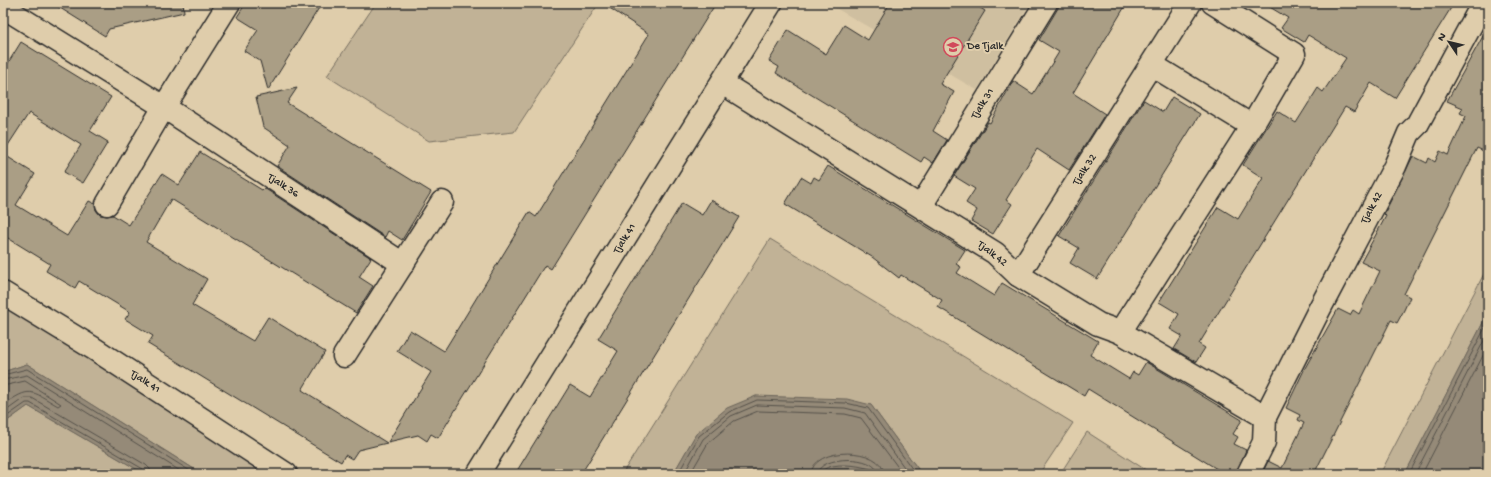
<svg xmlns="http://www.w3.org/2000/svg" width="1491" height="477" font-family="'Gochi Hand',sans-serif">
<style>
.built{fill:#cfbfa0}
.green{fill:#c1b296;stroke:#766e60}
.water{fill:#958a78;stroke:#6b6459}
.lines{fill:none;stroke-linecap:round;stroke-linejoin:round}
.shore{stroke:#55514a;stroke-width:1}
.building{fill:#aa9e85;stroke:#2b2b2b}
.street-casing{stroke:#2b2b2b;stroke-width:25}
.secondary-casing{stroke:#2b2b2b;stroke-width:25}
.street{stroke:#dfcdab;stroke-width:22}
.secondary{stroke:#dfcdab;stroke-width:22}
.labels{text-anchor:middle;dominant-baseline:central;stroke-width:4;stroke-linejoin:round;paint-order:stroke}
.poi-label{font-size:11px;fill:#2b2b2b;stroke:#dfcdab;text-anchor:start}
.street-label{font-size:11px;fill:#2b2b2b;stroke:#dfcdab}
</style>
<rect width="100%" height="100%" fill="#dfcdab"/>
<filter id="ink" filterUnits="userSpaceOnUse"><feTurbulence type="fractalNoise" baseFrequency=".025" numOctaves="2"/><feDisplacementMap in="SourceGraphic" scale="8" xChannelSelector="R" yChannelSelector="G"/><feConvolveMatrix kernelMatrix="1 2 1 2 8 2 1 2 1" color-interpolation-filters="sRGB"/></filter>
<g filter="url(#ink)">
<!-- built -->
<polygon class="built" points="827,3 1030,3 977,90"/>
<!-- green -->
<g class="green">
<polygon points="376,3 599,3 514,132 429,141 327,76"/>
<polygon points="770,239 1073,423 1039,474 918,474 918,469 871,405 756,396 696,434 673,474 622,474"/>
<polygon points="1488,266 1488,313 1405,474 1380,474"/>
<polygon points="3,303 286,474 202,474 27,364 3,372"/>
<polygon points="28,406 145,474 3,474 3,424"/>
<polygon points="1087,432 1152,474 1060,474"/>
</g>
<!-- water -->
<g class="water">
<polygon points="1488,313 1488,474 1405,474"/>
<polygon points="27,364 202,474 145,474 28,406 3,424 3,372"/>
<path d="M756,396L847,399L871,405L918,469V474C905,474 890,475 877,474C860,472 840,463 824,474H673L696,434L727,408Z"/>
</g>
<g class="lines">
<!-- shore -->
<g class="shore">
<polyline points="3,375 27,369 195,474"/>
<polyline points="3,380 27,375 185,474"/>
<path d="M3,386L25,381L61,404L58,406C30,390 31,386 3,405"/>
<polyline points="3,413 24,398 32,398 146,465 150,469 151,474"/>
<polyline points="3,419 26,403 30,403 143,469 146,474"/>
<polyline points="678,474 699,436 729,412 757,400 846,403 868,408 913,470 914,474"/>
<polyline points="684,474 703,439 731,416 757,405 845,408 865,413 909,474"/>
<polyline points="690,474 708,443 734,421 758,411 845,414 861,418 903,474"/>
<path d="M811,474C812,446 883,446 884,474"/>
<path d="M817,474C819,455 877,454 878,474"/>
<path d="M822,474L823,470C833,462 858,465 870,469L873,474"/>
<polyline points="1409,474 1488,322"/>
<polyline points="1415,474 1488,333"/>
<polyline points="1422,474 1488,346"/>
</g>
</g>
<!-- building -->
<g class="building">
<polygon points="52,3 183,3 184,12 109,29 105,36"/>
<polygon points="246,3 322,3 268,90 260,61 244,51 258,30 237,17"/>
<polygon points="602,3 716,3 551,269 545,265 438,438 431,434 427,441 418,435 388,442 431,372 397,351 410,330 444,351 529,212 536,217 649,34"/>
<polygon points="890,3 973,3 985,11 940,84 954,92 933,131 947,140 933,163 924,157 921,162 776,73 779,67 769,61 788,30 826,54 844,25 868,40"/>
<polygon points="1061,3 1127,3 1073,93 1105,114 1069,170 1037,149 1006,200 1012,204 993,234 971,221 977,210 966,203 975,189 954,176 988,122 990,123 1013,81 1033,94 1059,52 1039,40"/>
<polygon points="1263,3 1454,3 1395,98 1371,83 1354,112 1345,107 1199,344 1205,348 1196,362 1174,349 1182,336 1170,329 1179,314 1159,302 1218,207 1238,219 1263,178 1243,165 1277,111 1296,123 1318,88 1323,92 1346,58 1308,35 1304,42 1281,28 1288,18"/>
<polygon points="1488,27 1488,153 1477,148 1404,294 1410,297 1404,310 1397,323 1391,320 1314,474 1262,474 1268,461 1282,468 1304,423 1298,420 1300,415 1286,408 1305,368 1338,309 1350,315 1353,310 1359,314 1380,271 1361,262 1386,216 1384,214 1413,156 1427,163 1429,158 1435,162 1440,151 1448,155 1466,116 1460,113 1463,108 1447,101"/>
<polygon points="21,42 111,97 90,131 108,142 83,183 64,172 81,145 29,113 3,153 3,71"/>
<polygon points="297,88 287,103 431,192 402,240 388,231 385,237 277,166 290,145 263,127 256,97"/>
<polygon points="1172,97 1200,114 1097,279 1070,263 1079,248 1059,236 1144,100 1163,112"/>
<polygon points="200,152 262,190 264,188 371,258 359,277 373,286 356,313 171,199 146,242 207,279 192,305 253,341 268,317 325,352 302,390 387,443 358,450 352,459 345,455 341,462 148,344 153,336 125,319 130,312 79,281 75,288 46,271 50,264 3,235 3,154 35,174 16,205 67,236 89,201 95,204 96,210 100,215 107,216 113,215 129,225 162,174 179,185"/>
<polygon points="828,166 965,250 956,264 961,267 957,273 994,296 1002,283 1098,341 1090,355 1129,379 1133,372 1138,375 1146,362 1242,420 1233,434 1238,437 1234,444 1246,450 1236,474 1225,474 1088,389 1084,396 938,307 942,300 901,275 899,278 872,257 785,204 801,177 811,183 814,177 819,180"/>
<polygon points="711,200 739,217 581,474 515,474 570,385 590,397 618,351 598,339 682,203 702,215"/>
</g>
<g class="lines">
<defs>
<g id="street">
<polyline points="3,7 164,107 403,264"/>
<polyline points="1152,65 1252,126"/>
<polyline points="722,83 995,253 1018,275 1098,324 1120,332 1265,417"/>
<polyline points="107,204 164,107 229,3"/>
<polyline points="921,206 1046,3"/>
<polyline points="1018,275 1190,3"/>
<polyline points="1120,332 1252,126 1294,54 1213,3"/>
<polyline points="344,356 442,202"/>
<polyline points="1248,474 1264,442 1265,417 1319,310 1395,166 1409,133 1417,125 1483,3"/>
</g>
<g id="secondary">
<polyline points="3,293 93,348 286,474"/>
<polyline points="478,474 771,3"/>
</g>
</defs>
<!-- street casing -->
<use href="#street" class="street-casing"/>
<!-- secondary casing -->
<use href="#secondary" class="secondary-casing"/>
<!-- street -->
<use href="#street" class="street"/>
<!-- secondary -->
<use href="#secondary" class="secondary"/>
</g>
</g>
<!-- icons -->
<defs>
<symbol id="school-ring" viewBox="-11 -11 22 22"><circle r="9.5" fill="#dfcdab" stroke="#d1495b" stroke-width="1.5"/><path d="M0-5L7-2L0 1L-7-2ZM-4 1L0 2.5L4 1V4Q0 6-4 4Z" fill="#d1495b"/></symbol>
</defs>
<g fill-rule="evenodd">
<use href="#school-ring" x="942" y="36" width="22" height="22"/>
</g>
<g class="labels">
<!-- poi labels -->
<g class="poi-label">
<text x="967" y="47">De Tjalk</text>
</g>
<!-- street labels -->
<g class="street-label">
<text transform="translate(983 104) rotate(-58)">Tjalk 31</text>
<text transform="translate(1085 170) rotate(-57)">Tjalk 32</text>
<text transform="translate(283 186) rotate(33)">Tjalk 36</text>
<text transform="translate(1372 208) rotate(-62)">Tjalk 42</text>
<text transform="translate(625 239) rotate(-58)">Tjalk 41</text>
<text transform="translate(992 254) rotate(38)">Tjalk 42</text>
<text transform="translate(145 382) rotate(33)">Tjalk 41</text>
</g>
</g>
<!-- margin -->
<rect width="1491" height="477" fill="none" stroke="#dfcdab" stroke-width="16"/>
<rect x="8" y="8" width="1475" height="461" fill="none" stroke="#2b2b2b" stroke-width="1.5" filter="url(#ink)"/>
<!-- north arrow -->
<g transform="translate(1449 42) rotate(305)" stroke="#dfcdab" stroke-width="3" paint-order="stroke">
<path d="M0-3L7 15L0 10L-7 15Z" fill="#2b2b2b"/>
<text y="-6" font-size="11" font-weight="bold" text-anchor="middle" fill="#2b2b2b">N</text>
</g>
</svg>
